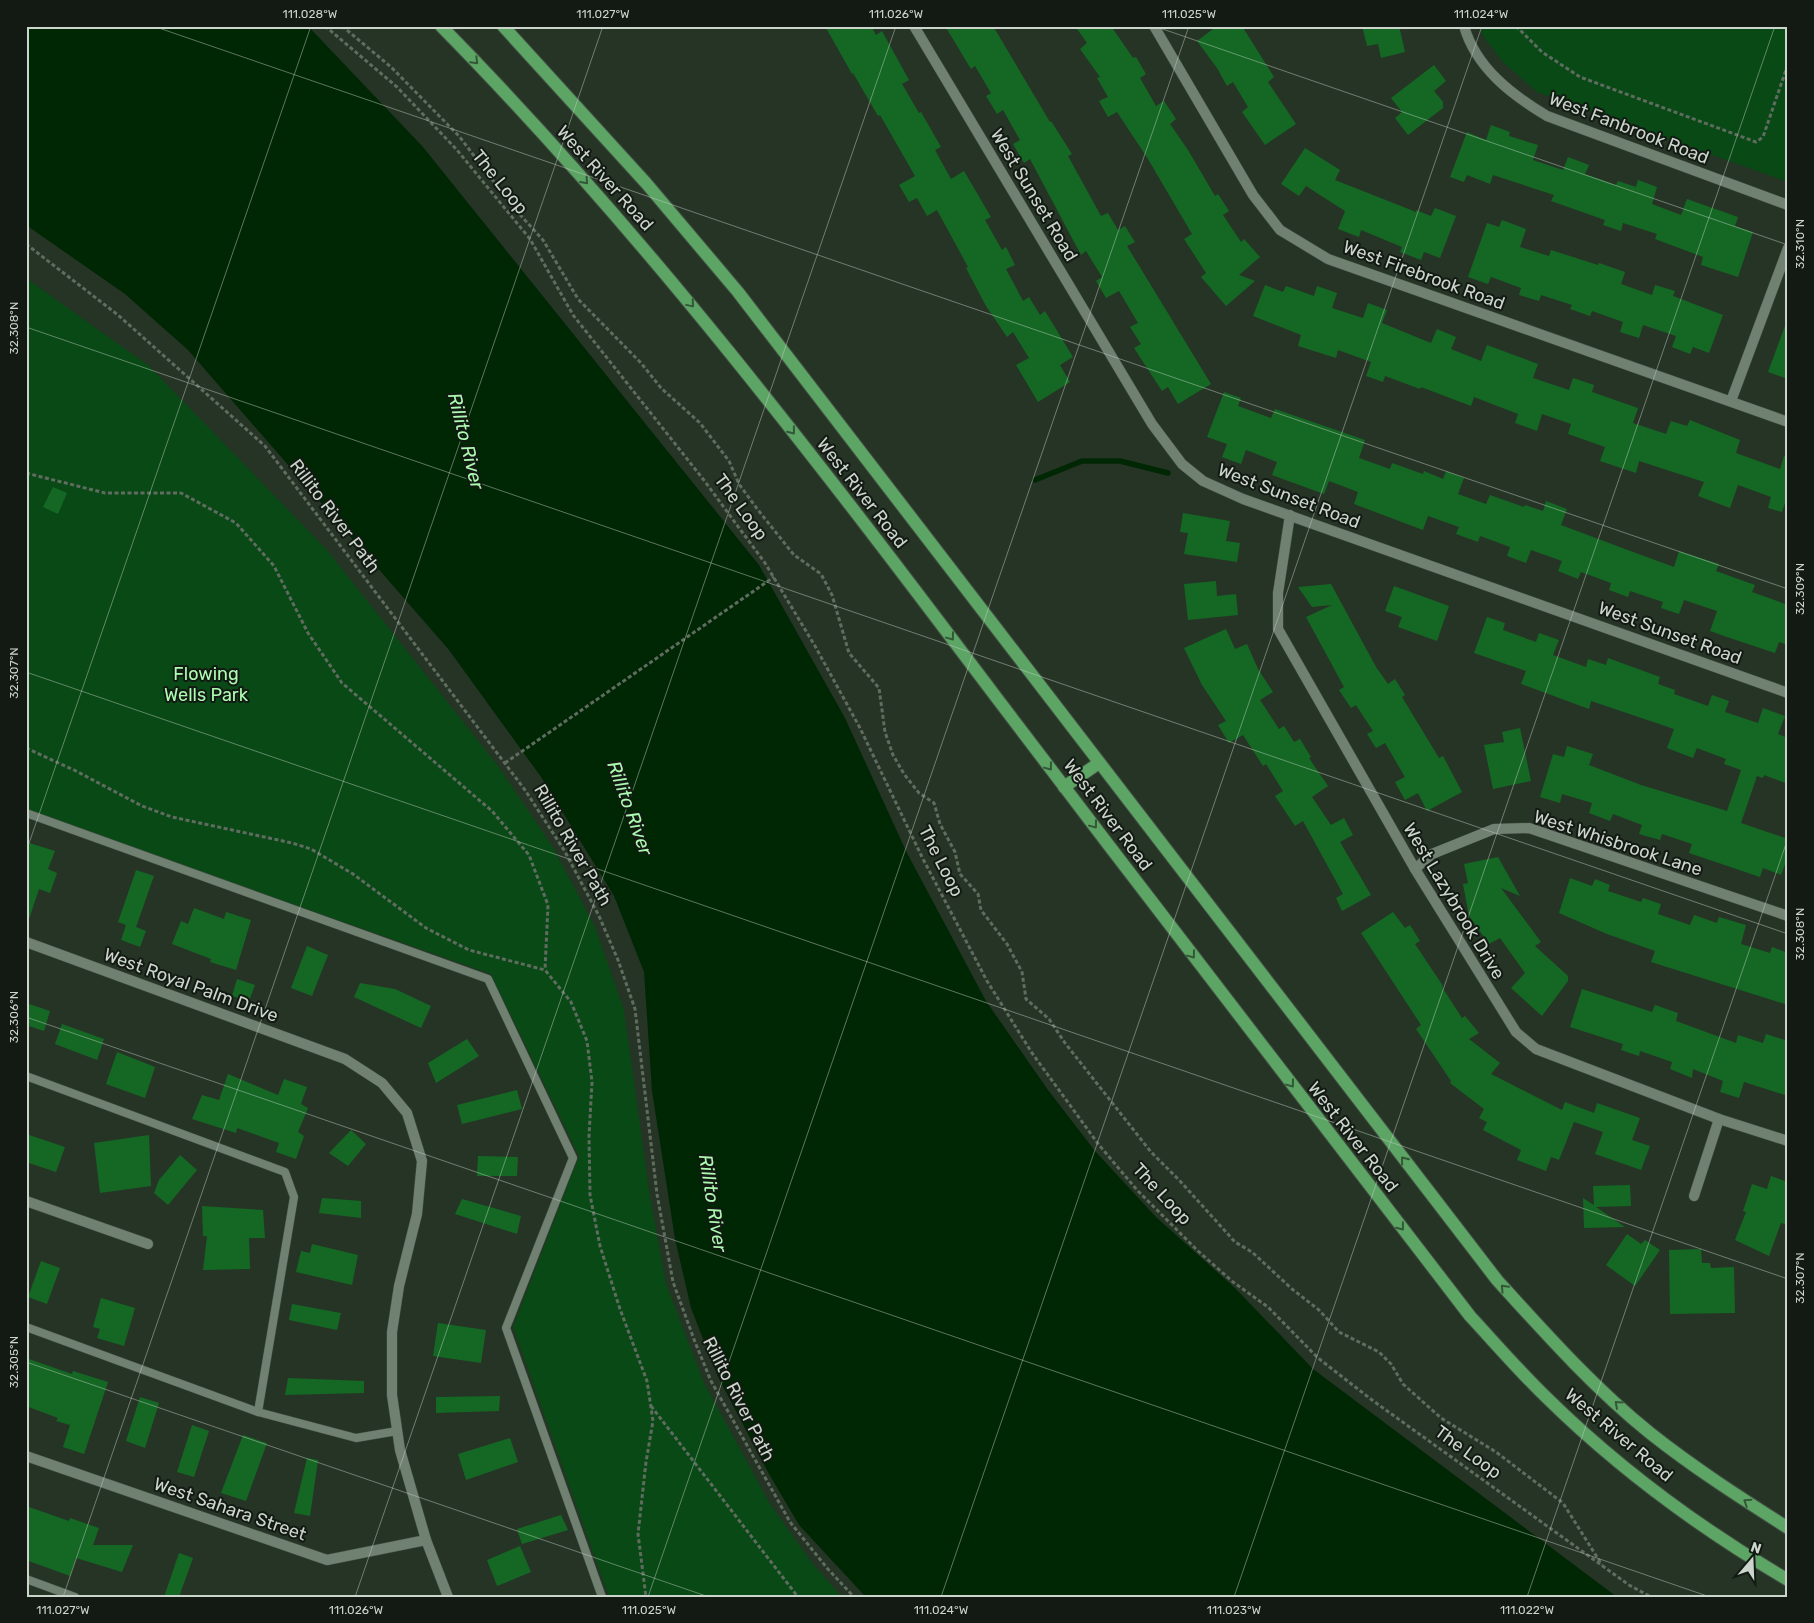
<svg xmlns="http://www.w3.org/2000/svg" width="1814" height="1623" font-family="Rubik,sans-serif">
<style>
.green{fill:#084915}
.water{fill:#002704}
.lines{fill:none;stroke-linecap:round;stroke-linejoin:round}
.stream{stroke:#002704;stroke-width:5.5}
.building{fill:#146824}
.lane-casing{stroke:#434f44;stroke-width:9}
.street-casing{stroke:#434f44;stroke-width:11}
.primary-casing{stroke:#434f44;stroke-width:14}
.path{stroke:#606c60;stroke-width:3;stroke-dasharray:4 2.5;stroke-linecap:butt}
.lane{stroke:#708071;stroke-width:8}
.street{stroke:#708071;stroke-width:10}
.primary{stroke:#5ca564;stroke-width:12}
.oneway{stroke:#345837}
.ticks{fill:none;stroke:#ccd5cc;stroke-width:1;stroke-opacity:0.45}
.labels{text-anchor:middle;dominant-baseline:central;stroke-width:4;stroke-linejoin:round;paint-order:stroke}
.street-label{font-size:18px;fill:#ccd5cc;stroke:#131913}
.park-label{font-size:18px;fill:#adfcb1;stroke:#131913}
.water-label{font-size:19px;font-style:italic;fill:#abfab0;stroke:#131913}
.neatline{fill:none;stroke:#ccd5cc;stroke-width:2}
.ticks-label{font-size:12px;text-anchor:middle;fill:#ccd5cc}
</style>
<rect width="100%" height="100%" fill="#263426"/>
<!-- green -->
<g class="green">
<polygon points="1480,26 1788,26 1788,182 1537,92 1503,62 1483,36"/>
<polygon points="26,278 149,366 327,550 498,766 554,849 595,927 624,1010 649,1191 666,1284 704,1383 770,1504 812,1563 842,1597 609,1597 513,1327 579,1156 491,974 26,810"/>
</g>
<!-- water -->
<polygon class="water" points="26,26 308,26 423,147 759,565 845,718 907,853 986,1001 1048,1090 1095,1151 1156,1217 1235,1288 1313,1369 1617,1597 864,1595 799,1525 769,1474 718,1377 691,1308 675,1239 652,1091 644,972 614,896 541,777 449,650 188,350 125,294 26,225"/>
<g class="lines">
<!-- stream -->
<polyline class="stream" points="1035,480 1082,461 1120,461 1168,473"/>
</g>
<!-- building -->
<g class="building">
<polygon points="825,26 871,26 876,35 882,31 909,80 902,84 919,113 921,112 941,147 935,150 951,179 964,171 991,217 985,220 1002,250 1006,247 1015,265 1006,269 1023,301 1029,297 1040,315 1045,311 1073,357 1060,365 1070,382 1038,402 1016,365 1029,358 1013,332 1007,337 986,306 966,268 968,267 937,210 927,216 917,198 909,202 899,185 915,176 880,115 878,116 853,73 852,74"/>
<polygon points="945,26 993,26 1050,122 1051,121 1072,154 1068,156 1101,216 1108,213 1118,230 1125,226 1135,242 1127,246 1211,384 1178,404 1168,387 1162,391 1134,348 1141,344 1130,327 1138,323 1119,291 1106,298 1096,281 1102,277 1086,251 1081,255 1030,159 1024,163 1013,144 1020,140 1003,110 997,114 986,96 991,93 975,66 971,69"/>
<polygon points="1075,26 1111,26 1133,58 1136,57 1146,74 1140,78 1156,106 1164,101 1176,119 1170,124 1188,150 1215,196 1218,194 1229,211 1223,215 1241,242 1244,239 1260,257 1239,275 1255,281 1226,306 1201,277 1206,273 1184,239 1192,234 1148,159 1117,112 1108,117 1099,101 1108,97 1097,78 1100,77 1080,49 1087,43"/>
<polygon points="1217,26 1242,26 1274,77 1268,82 1296,124 1265,145 1242,112 1248,107 1233,82 1227,86 1217,68 1197,41"/>
<polygon points="1362,26 1399,26 1405,52 1381,58 1378,44 1367,46"/>
<polygon points="1434,65 1446,81 1434,91 1443,102 1443,108 1408,135 1395,118 1402,112 1391,98"/>
<polygon points="1491,125 1510,132 1509,136 1538,145 1533,160 1563,170 1568,157 1589,165 1585,174 1616,185 1618,181 1636,187 1638,180 1657,187 1652,204 1681,215 1687,199 1738,217 1735,226 1753,232 1738,277 1701,265 1703,257 1655,239 1657,234 1623,223 1621,231 1603,225 1605,220 1551,201 1554,195 1493,175 1490,184 1467,175 1464,182 1450,177 1467,132 1486,140"/>
<polygon points="1305,148 1340,170 1335,180 1416,212 1416,210 1431,216 1435,208 1456,216 1440,258 1424,252 1421,260 1400,252 1402,247 1361,230 1359,237 1338,229 1345,211 1306,186 1299,196 1281,184"/>
<polygon points="1502,220 1526,229 1520,247 1549,256 1551,250 1598,265 1599,263 1625,272 1621,284 1652,295 1655,285 1675,291 1673,296 1723,315 1709,353 1693,347 1690,354 1672,347 1676,336 1643,325 1639,338 1620,332 1623,322 1592,311 1590,316 1570,309 1572,305 1541,295 1539,301 1519,295 1521,288 1491,277 1488,284 1468,277 1487,223 1499,227"/>
<polygon points="1265,285 1283,292 1286,286 1314,296 1317,286 1337,293 1332,308 1363,318 1368,303 1387,310 1382,323 1431,343 1437,329 1456,337 1451,349 1481,361 1487,345 1538,364 1533,378 1569,390 1573,378 1594,385 1592,392 1638,408 1633,423 1666,434 1671,421 1687,426 1690,420 1740,440 1736,453 1780,469 1784,456 1788,456 1788,504 1785,503 1782,512 1768,508 1771,497 1738,485 1730,508 1698,496 1704,482 1639,461 1636,473 1600,461 1605,447 1568,434 1571,424 1542,414 1537,431 1515,423 1518,414 1474,397 1471,406 1421,387 1420,389 1385,376 1383,382 1366,376 1371,362 1338,350 1336,358 1298,346 1301,335 1253,316"/>
<polygon points="1786,323 1788,323 1788,379 1768,372"/>
<polygon points="1224,392 1241,398 1238,406 1271,418 1275,409 1365,440 1359,458 1390,469 1392,463 1423,474 1424,471 1443,479 1446,471 1464,478 1458,494 1486,504 1490,495 1524,507 1525,505 1543,511 1546,501 1567,509 1561,525 1625,549 1674,567 1679,551 1719,564 1716,571 1755,585 1752,592 1788,605 1788,645 1779,642 1775,653 1727,637 1710,631 1717,611 1684,600 1679,614 1661,608 1663,602 1630,591 1628,597 1609,590 1611,583 1581,572 1578,579 1558,571 1562,561 1531,550 1526,563 1507,556 1510,547 1480,536 1478,542 1456,534 1459,527 1428,516 1423,530 1354,504 1358,492 1329,481 1324,494 1291,482 1272,475 1277,462 1246,450 1241,464 1222,457 1227,444 1207,437"/>
<polygon points="53,487 67,493 58,514 43,507"/>
<polygon points="1183,513 1230,521 1226,541 1240,543 1237,562 1184,554 1188,533 1180,532"/>
<polygon points="1216,581 1217,596 1236,594 1238,615 1188,620 1184,584"/>
<polygon points="1331,584 1376,667 1388,684 1395,679 1405,695 1402,697 1439,758 1443,756 1462,792 1427,811 1418,793 1405,800 1395,782 1405,777 1385,743 1376,748 1367,734 1373,731 1356,705 1351,708 1339,690 1344,687 1306,617 1332,605 1312,607 1298,587"/>
<polygon points="1394,586 1449,606 1437,641 1398,627 1402,617 1385,611"/>
<polygon points="1487,617 1505,623 1503,630 1536,642 1539,633 1559,640 1553,655 1586,667 1588,659 1606,665 1608,658 1660,677 1658,684 1675,690 1674,694 1708,706 1712,695 1729,701 1725,712 1758,723 1763,708 1785,716 1778,734 1788,738 1788,784 1764,775 1763,778 1757,776 1741,823 1788,839 1788,856 1781,875 1763,868 1760,877 1689,853 1692,844 1662,834 1660,840 1639,834 1642,825 1613,814 1610,821 1589,813 1592,803 1562,794 1560,803 1540,797 1553,754 1564,757 1567,746 1593,754 1589,765 1641,785 1727,811 1741,770 1724,764 1726,759 1697,748 1693,758 1667,748 1674,729 1591,701 1589,709 1521,684 1526,671 1474,653"/>
<polygon points="1226,629 1235,649 1247,644 1258,669 1273,692 1260,700 1279,729 1284,726 1294,742 1300,739 1311,757 1309,758 1328,786 1312,797 1331,825 1344,818 1353,835 1340,842 1371,895 1342,911 1336,898 1343,894 1303,821 1295,826 1275,796 1283,791 1266,764 1263,766 1243,735 1229,743 1218,725 1226,721 1202,685 1184,648"/>
<polygon points="1520,728 1531,781 1493,789 1484,745 1504,742 1502,732"/>
<polygon points="26,842 55,851 48,869 57,873 50,893 39,889 29,919 26,918"/>
<polygon points="1498,857 1520,896 1501,888 1541,942 1535,946 1568,976 1568,981 1542,1016 1511,988 1525,973 1500,938 1489,944 1469,916 1463,884 1468,883 1464,864"/>
<polygon points="136,870 154,876 136,927 146,931 140,947 121,940 126,925 118,922"/>
<polygon points="1570,878 1592,886 1595,879 1610,885 1608,891 1641,902 1643,898 1661,904 1658,914 1690,925 1694,915 1717,923 1719,917 1746,925 1741,944 1770,953 1772,947 1788,953 1788,1005 1651,962 1655,951 1607,934 1559,913"/>
<polygon points="194,908 224,919 226,912 251,920 236,970 210,962 211,959 172,944 181,921 188,924"/>
<polygon points="1393,912 1405,928 1410,925 1420,941 1415,944 1443,986 1442,987 1462,1018 1465,1016 1479,1033 1469,1039 1500,1063 1491,1074 1562,1110 1565,1102 1594,1113 1597,1103 1640,1118 1632,1140 1650,1146 1641,1170 1595,1154 1603,1132 1574,1122 1559,1160 1551,1157 1546,1171 1517,1160 1521,1150 1483,1130 1487,1122 1479,1118 1484,1109 1450,1083 1451,1081 1416,1029 1421,1025 1361,933"/>
<polygon points="307,946 328,955 312,996 291,988"/>
<polygon points="237,979 255,985 249,1001 232,996"/>
<polygon points="360,983 395,989 431,1006 421,1028 354,997"/>
<polygon points="1582,989 1652,1012 1655,1005 1678,1013 1676,1021 1736,1043 1738,1035 1763,1043 1766,1034 1788,1041 1788,1096 1744,1082 1739,1098 1720,1092 1723,1081 1693,1069 1692,1078 1670,1069 1672,1062 1640,1051 1639,1056 1621,1050 1623,1044 1570,1027"/>
<polygon points="26,1003 50,1011 44,1031 26,1025"/>
<polygon points="62,1024 104,1039 97,1060 55,1044"/>
<polygon points="467,1039 479,1056 436,1083 428,1063"/>
<polygon points="117,1052 155,1067 145,1098 106,1084"/>
<polygon points="228,1074 278,1095 284,1079 307,1087 301,1104 308,1108 298,1132 304,1136 296,1159 276,1152 279,1143 237,1128 236,1133 192,1119 202,1095 219,1100"/>
<polygon points="517,1090 522,1109 462,1124 457,1105"/>
<polygon points="351,1130 366,1144 348,1166 329,1153"/>
<polygon points="26,1134 65,1147 56,1172 26,1162"/>
<polygon points="149,1135 151,1186 100,1193 94,1143"/>
<polygon points="180,1155 197,1170 168,1205 154,1193 159,1180"/>
<polygon points="478,1156 518,1157 517,1176 477,1176"/>
<polygon points="1771,1176 1788,1182 1788,1225 1781,1223 1769,1256 1735,1240 1746,1212 1743,1211 1752,1184 1767,1189"/>
<polygon points="1630,1185 1631,1206 1596,1207 1625,1227 1584,1228 1583,1198 1594,1205 1593,1186"/>
<polygon points="322,1198 361,1201 361,1218 319,1213"/>
<polygon points="462,1199 521,1216 517,1234 455,1214"/>
<polygon points="202,1206 263,1210 265,1238 249,1238 250,1269 203,1270 207,1236 203,1236"/>
<polygon points="1627,1234 1641,1244 1645,1240 1660,1250 1635,1286 1606,1265"/>
<polygon points="312,1244 358,1255 352,1285 296,1272 301,1251 310,1253"/>
<polygon points="1701,1249 1702,1263 1710,1263 1711,1268 1734,1267 1735,1313 1670,1314 1669,1250"/>
<polygon points="41,1261 60,1268 47,1304 28,1297"/>
<polygon points="101,1298 135,1308 124,1346 97,1338 100,1329 93,1327"/>
<polygon points="292,1304 341,1313 337,1330 289,1320"/>
<polygon points="438,1323 486,1330 481,1363 433,1356"/>
<polygon points="26,1358 72,1374 73,1371 108,1382 84,1454 63,1447 70,1425 56,1421 58,1418 26,1406"/>
<polygon points="288,1378 364,1381 364,1393 285,1395"/>
<polygon points="500,1396 499,1411 436,1413 436,1397"/>
<polygon points="140,1397 159,1403 145,1448 126,1441"/>
<polygon points="192,1425 209,1431 194,1477 177,1472"/>
<polygon points="243,1435 267,1443 246,1501 221,1493"/>
<polygon points="510,1438 518,1462 466,1480 458,1454"/>
<polygon points="307,1458 318,1460 310,1516 294,1513"/>
<polygon points="26,1506 69,1521 70,1518 99,1528 93,1545 133,1545 122,1572 76,1558 70,1576 26,1560"/>
<polygon points="561,1515 568,1530 522,1544 517,1529"/>
<polygon points="520,1546 531,1572 497,1586 487,1560"/>
<polygon points="179,1553 193,1558 179,1597 164,1597"/>
</g>
<g class="lines">
<defs>
<g id="lane">
<polyline points="26,813 488,979 573,1158 506,1328 602,1597"/>
<polyline points="26,1076 285,1172 294,1197 258,1412"/>
<polyline points="26,1327 258,1412 356,1438 397,1431"/>
<polyline points="26,1579 75,1597"/>
</g>
<g id="street">
<polyline points="914,26 1152,424 1182,464 1203,481 1243,499 1788,693"/>
<polyline points="1154,26 1253,195 1280,230 1328,259 1788,422"/>
<path d="M1464,26C1476,68 1512,95 1547,116L1788,205"/>
<polyline points="1731,401 1788,248"/>
<polyline points="1290,515 1278,593 1278,629 1415,869 1516,1032 1536,1049 1719,1119 1788,1141"/>
<polyline points="1415,869 1432,854 1494,829 1529,828 1788,916"/>
<polyline points="26,942 345,1059 382,1083 407,1113 422,1161 417,1214 399,1286 392,1332 392,1395 400,1450 426,1540 448,1597"/>
<polyline points="1694,1196 1719,1119"/>
<polyline points="26,1201 148,1244"/>
<polyline points="26,1456 327,1560 426,1540"/>
</g>
<g id="primary">
<path d="M441,26C645,233 821,465 996,697C1153,904 1311,1110 1470,1316C1495,1343 1519,1371 1546,1397C1617,1467 1701,1529 1788,1580"/>
<path d="M503,26L646,183L738,292L1497,1280C1545,1333 1594,1388 1650,1433C1694,1468 1741,1498 1788,1528"/>
<polyline points="1064,787 1099,763"/>
</g>
</defs>
<!-- lane casing -->
<use href="#lane" class="lane-casing"/>
<!-- street casing -->
<use href="#street" class="street-casing"/>
<!-- primary casing -->
<use href="#primary" class="primary-casing"/>
<!-- path -->
<g class="path">
<polyline points="325,26 397,87 457,150 530,239 573,315 703,479 765,563 815,646 860,728 922,857 987,981 1032,1053 1099,1145 1137,1190 1198,1251 1233,1282 1268,1307 1318,1358 1372,1400 1604,1567 1629,1585 1651,1597"/>
<polyline points="342,26 391,67 459,136 513,207 543,240 578,299 641,363 661,388 700,423 729,461 739,484 758,510 794,555 821,574 832,595 849,653 879,688 885,732 893,755 904,774 919,793 934,803 940,824 955,852 960,874 978,894 981,910 1007,944 1022,972 1026,999 1049,1019 1065,1043 1151,1152 1180,1181 1235,1242 1252,1252 1292,1289 1319,1310 1339,1332 1379,1352 1391,1364 1403,1384 1441,1418 1496,1452 1563,1503 1602,1565"/>
<polyline points="1516,26 1542,52 1580,77 1756,142 1763,137 1788,64"/>
<polyline points="26,244 118,315 265,446 525,790 564,850 599,916 618,960 635,1009 657,1194 673,1282 695,1342 711,1381 790,1522 827,1568 854,1597"/>
<polyline points="26,473 105,493 181,493 236,523 274,566 308,633 342,683 492,811 529,855 548,905 545,970"/>
<polyline points="26,748 76,771 142,806 172,817 292,843 311,849 353,874 426,928 469,950 545,970 571,1002 587,1041 592,1082 589,1136 590,1195 600,1246 620,1309 647,1381 653,1421 646,1462 638,1534 646,1597"/>
<polyline points="505,763 774,577"/>
<polyline points="651,1406 798,1597"/>
</g>
<!-- lane -->
<use href="#lane" class="lane"/>
<!-- street -->
<use href="#street" class="street"/>
<!-- primary -->
<use href="#primary" class="primary"/>
</g>
<!-- one-way arrows -->
<defs><path id="oneway-chevron" d="M-2-3.5L2.5 0L-2 3.5" fill="none" stroke-width="1.6" stroke-linecap="round" stroke-linejoin="round" transform="scale(1.25)"/></defs>
<g class="oneway">
<use href="#oneway-chevron" transform="translate(475 61) rotate(45)"/>
<use href="#oneway-chevron" transform="translate(585 181) rotate(48)"/>
<use href="#oneway-chevron" transform="translate(691 304) rotate(50)"/>
<use href="#oneway-chevron" transform="translate(792 431) rotate(52)"/>
<use href="#oneway-chevron" transform="translate(951 637) rotate(53)"/>
<use href="#oneway-chevron" transform="translate(1049 767) rotate(53)"/>
<use href="#oneway-chevron" transform="translate(1094 825) rotate(53)"/>
<use href="#oneway-chevron" transform="translate(1192 955) rotate(53)"/>
<use href="#oneway-chevron" transform="translate(1291 1084) rotate(53)"/>
<use href="#oneway-chevron" transform="translate(1404 1160) rotate(-128)"/>
<use href="#oneway-chevron" transform="translate(1401 1227) rotate(52)"/>
<use href="#oneway-chevron" transform="translate(1504 1288) rotate(-133)"/>
<use href="#oneway-chevron" transform="translate(1618 1404) rotate(-138)"/>
<use href="#oneway-chevron" transform="translate(1747 1502) rotate(-147)"/>
</g>
<!-- ticks -->
<path class="ticks" d="M153,26L1788,589M1154,26L1788,245M26,327L1788,934M26,672L1788,1279M26,852L311,26M26,1017L1710,1597M26,1362L709,1597M63,1597L603,26M355,1597L896,26M648,1597L1189,26M941,1597L1482,26M1234,1597L1775,26M1527,1597L1788,838"/>
<g class="labels">
<!-- street labels -->
<g class="street-label">
<text transform="translate(1629 128) rotate(21)">West Fanbrook Road</text>
<text transform="translate(605 178) rotate(48)">West River Road</text>
<text transform="translate(500 182) rotate(51)">The Loop</text>
<text transform="translate(1034 195) rotate(59)">West Sunset Road</text>
<text transform="translate(1424 275) rotate(20)">West Firebrook Road</text>
<text transform="translate(862 493) rotate(52)">West River Road</text>
<text transform="translate(1289 496) rotate(21)">West Sunset Road</text>
<text transform="translate(741 507) rotate(54)">The Loop</text>
<text transform="translate(335 516) rotate(53)">Rillito River Path</text>
<text transform="translate(1670 633) rotate(20)">West Sunset Road</text>
<text transform="translate(1108 815) rotate(53)">West River Road</text>
<text transform="translate(1618 843) rotate(18)">West Whisbrook Lane</text>
<text transform="translate(573 845) rotate(60)">Rillito River Path</text>
<text transform="translate(941 861) rotate(63)">The Loop</text>
<text transform="translate(1454 901) rotate(59)">West Lazybrook Drive</text>
<text transform="translate(191 985) rotate(20)">West Royal Palm Drive</text>
<text transform="translate(1353 1137) rotate(52)">West River Road</text>
<text transform="translate(1162 1194) rotate(47)">The Loop</text>
<text transform="translate(739 1399) rotate(63)">Rillito River Path</text>
<text transform="translate(1619 1435) rotate(40)">West River Road</text>
<text transform="translate(1468 1452) rotate(36)">The Loop</text>
<text transform="translate(230 1509) rotate(19)">West Sahara Street</text>
</g>
<!-- park labels -->
<g class="park-label">
<text x="206" y="674">Flowing<tspan x="206" dy="21">Wells Park</tspan></text>
</g>
<!-- water labels -->
<g class="water-label">
<text transform="translate(466 441) rotate(76)">Rillito River</text>
<text transform="translate(630 808) rotate(70)">Rillito River</text>
<text transform="translate(713 1203) rotate(81)">Rillito River</text>
</g>
</g>
<!-- border -->
<rect width="1814" height="1623" fill="none" stroke="#131913" stroke-width="55"/>
<!-- north arrow -->
<g transform="translate(1752 1560) rotate(19)" stroke="#131913" stroke-width="4" paint-order="stroke">
<path d="M0-4L9 19L0 12L-9 19Z" fill="#ccd5cc"/>
<text y="-8" font-size="14" font-weight="bold" text-anchor="middle" fill="#ccd5cc">N</text>
</g>
<rect x="28" y="28" width="1758" height="1568" class="neatline"/>
<g class="ticks-label">
<text x="310" y="18">111.028°W</text>
<text x="603" y="18">111.027°W</text>
<text x="896" y="18">111.026°W</text>
<text x="1189" y="18">111.025°W</text>
<text x="1481" y="18">111.024°W</text>
<text transform="translate(1800 244) rotate(-90)" y="4">32.310°N</text>
<text transform="translate(14 328) rotate(-90)" y="4">32.308°N</text>
<text transform="translate(1800 589) rotate(-90)" y="4">32.309°N</text>
<text transform="translate(14 673) rotate(-90)" y="4">32.307°N</text>
<text transform="translate(1800 934) rotate(-90)" y="4">32.308°N</text>
<text transform="translate(14 1017) rotate(-90)" y="4">32.306°N</text>
<text transform="translate(1800 1278) rotate(-90)" y="4">32.307°N</text>
<text transform="translate(14 1362) rotate(-90)" y="4">32.305°N</text>
<text x="63" y="1614">111.027°W</text>
<text x="356" y="1614">111.026°W</text>
<text x="649" y="1614">111.025°W</text>
<text x="941" y="1614">111.024°W</text>
<text x="1234" y="1614">111.023°W</text>
<text x="1527" y="1614">111.022°W</text>
</g>
</svg>
